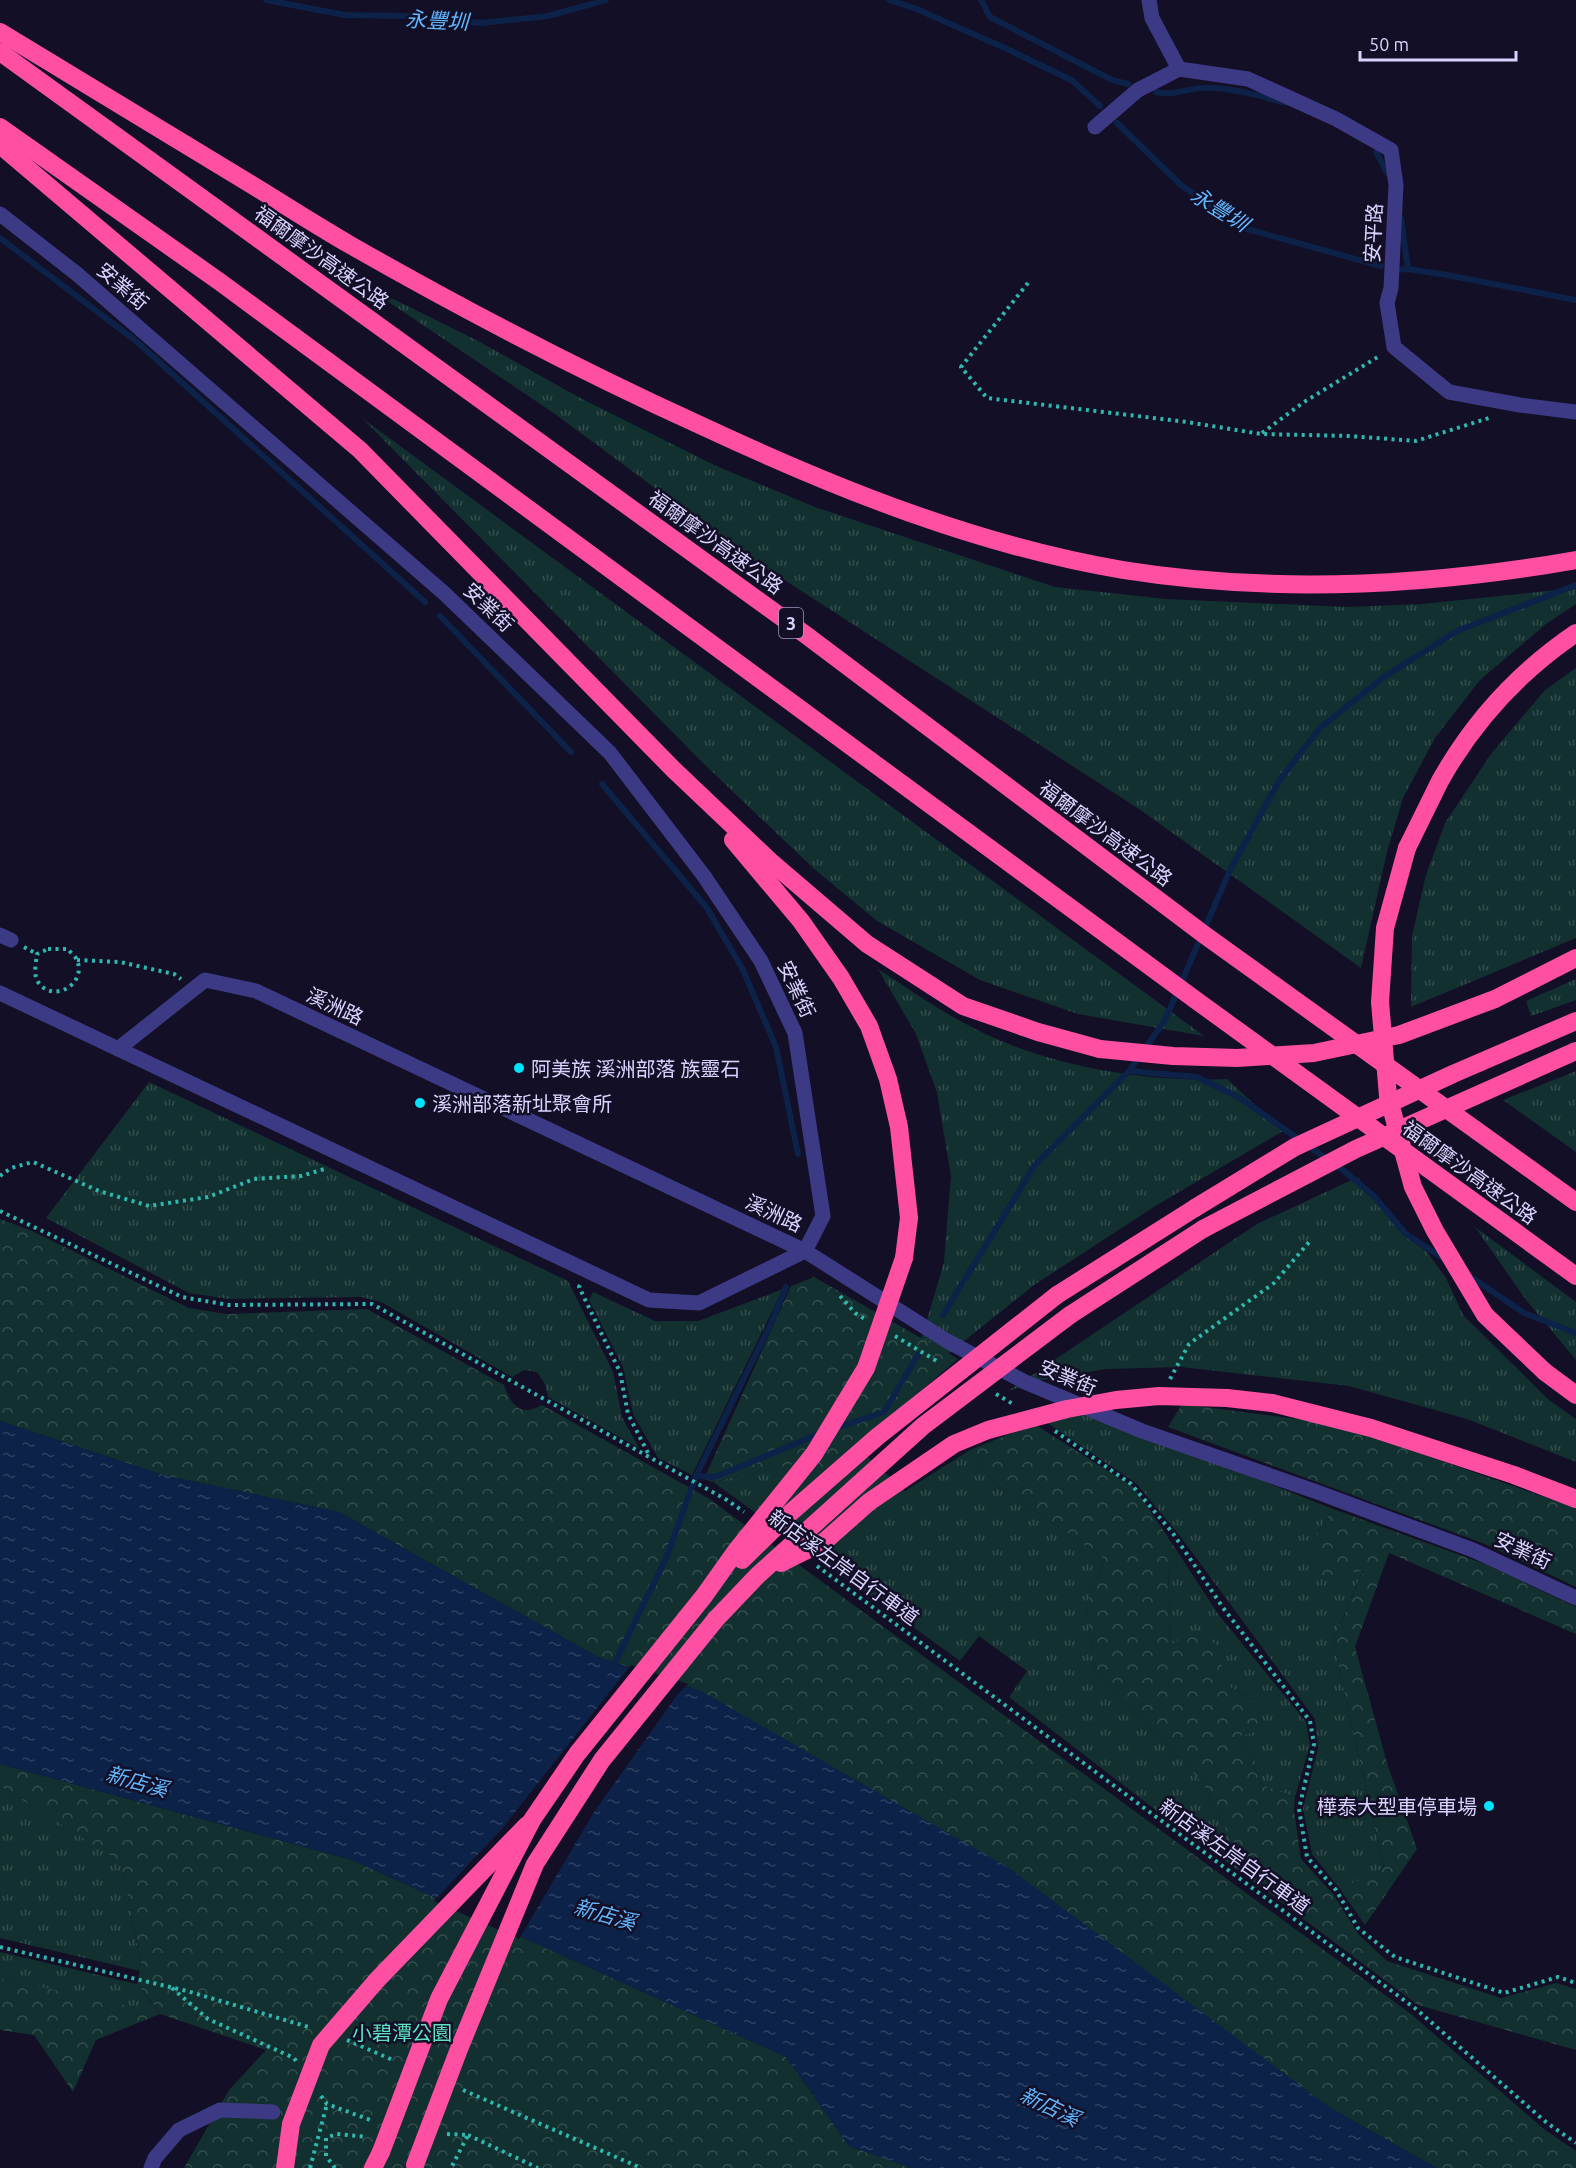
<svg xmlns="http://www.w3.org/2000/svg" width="1576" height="2168" font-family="Ubuntu,'Noto Sans TC',sans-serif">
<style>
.grass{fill:url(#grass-tufts)}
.forest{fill:url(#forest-crowns)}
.water{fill:url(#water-ripples)}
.pier{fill:#130f26}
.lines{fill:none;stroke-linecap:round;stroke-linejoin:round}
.stream{stroke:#0c2248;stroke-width:6}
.path{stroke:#2fb8b0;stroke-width:4;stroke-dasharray:3 4.5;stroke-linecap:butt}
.minor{stroke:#3d3a85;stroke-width:15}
.highway{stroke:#ff4fa3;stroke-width:18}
.highway-bridge{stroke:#ff4fa3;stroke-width:18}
.poi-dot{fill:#00e5ff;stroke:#130f26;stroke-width:2}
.labels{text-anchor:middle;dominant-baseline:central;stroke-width:5;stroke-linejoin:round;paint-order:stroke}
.shield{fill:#130f26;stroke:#9e99be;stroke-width:1.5}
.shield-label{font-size:18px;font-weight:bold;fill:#d9d4ff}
.street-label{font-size:20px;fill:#d9d4ff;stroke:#130f26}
.poi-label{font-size:20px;fill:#d9d4ff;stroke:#130f26;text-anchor:start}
.park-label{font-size:20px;fill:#5fe0c0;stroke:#130f26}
.water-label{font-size:21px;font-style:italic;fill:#62b6ff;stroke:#130f26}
</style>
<defs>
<pattern id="grass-tufts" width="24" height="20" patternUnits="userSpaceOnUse" patternTransform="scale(1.5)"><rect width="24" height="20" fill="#12302f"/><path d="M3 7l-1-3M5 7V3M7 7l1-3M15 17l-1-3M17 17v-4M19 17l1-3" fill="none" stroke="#344d4e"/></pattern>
<pattern id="forest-crowns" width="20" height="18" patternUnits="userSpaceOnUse" patternTransform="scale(1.5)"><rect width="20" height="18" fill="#12302f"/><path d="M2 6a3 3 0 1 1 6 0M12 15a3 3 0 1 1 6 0" fill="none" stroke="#344d4e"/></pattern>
<pattern id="water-ripples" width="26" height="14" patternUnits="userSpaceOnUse" patternTransform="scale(1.5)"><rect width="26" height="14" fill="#0c2248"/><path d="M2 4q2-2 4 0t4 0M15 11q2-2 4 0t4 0" fill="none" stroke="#2f4163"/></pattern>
</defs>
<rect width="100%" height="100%" fill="#130f26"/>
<!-- grass -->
<g class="grass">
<polygon points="359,282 480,342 582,399 714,465 815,507 1055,587 1166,599 1347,607 1422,604 1576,588 1576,604 1546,624 1480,680 1435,738 1403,798 1387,852 1361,968 1139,809 744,554 555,414"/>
<polygon points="362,418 1204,1036 1078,1014 980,980 877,921 813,868 703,763"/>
<polygon points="1576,668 1576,938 1411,1007 1412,936 1426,875 1445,823 1491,754 1545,690"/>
<path d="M878,969C906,987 934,1007 964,1023C1039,1065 1142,1083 1227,1079L1283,1131L1157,1205L1034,1285L891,1400L919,1347L944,1262L951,1176L937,1093L916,1034Z"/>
<polygon points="1576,979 1576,1000 1531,1016 1526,1001"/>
<polygon points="1576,1071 1576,1152 1503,1100"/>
<polygon points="149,1082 568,1281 613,1372 622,1417 639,1448 548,1397 545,1384 537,1372 524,1370 512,1377 383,1303 362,1297 229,1299 189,1293 46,1218"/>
<polygon points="1358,1177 1403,1234 1427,1252 1446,1278 1463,1315 1549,1400 1576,1419 1576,1462 1467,1419 1349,1386 1181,1367 1106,1369 1042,1380 1008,1391 1257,1224"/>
<polygon points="1475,1227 1576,1302 1576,1360 1526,1300"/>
<polygon points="783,1289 692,1475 658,1458 633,1414 623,1367 589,1300 593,1292 655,1321 698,1321"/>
<polygon points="1084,1410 1333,1509 1313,1539 1363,1570 1333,1641 1384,1869 1340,1889 1312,1854 1303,1809 1318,1748 1315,1719 1180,1536 1136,1483 1043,1420"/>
<polygon points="856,1446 905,1491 970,1450 994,1483 1105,1559 1086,1605 1095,1673 1203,1783 1250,1879 1166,1818 1009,1697 1027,1671 979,1636 960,1661 713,1482 794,1464 823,1473"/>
<polygon points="1179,1554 1218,1614 1306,1722 1310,1745 1295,1797 1262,1785 1240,1736 1263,1729 1253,1699 1222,1683 1171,1645 1168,1567"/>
<polygon points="0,1786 121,1861 141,1965 140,1971 0,1938"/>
<polygon points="0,1952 137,1984 160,2014 0,1978"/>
</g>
<!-- forest -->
<g class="forest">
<path d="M0,1219L32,1231L189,1308L227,1314L367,1309L504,1385C511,1406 521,1417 542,1405L708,1498L1411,2014L1545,2130L1576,2151V2168H1437L1332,2109L701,1691L598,1657L339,1512L163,1475L0,1421Z"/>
<polygon points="814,1277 958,1359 823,1474 794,1464 713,1482 704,1479 791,1286"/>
<polygon points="1182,1404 1335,1424 1576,1508 1576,1587 1485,1544 1168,1427"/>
<polygon points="1034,1424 1135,1488 1179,1554 1168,1567 1171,1645 1192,1631 1221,1647 1222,1683 1253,1699 1264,1730 1240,1736 1262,1785 1295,1797 1294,1810 1301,1859 1333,1894 1359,1935 1387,1961 1501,1998 1556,1983 1576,1989 1576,2050 1418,2005 1250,1879 1203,1783 1095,1673 1086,1605 1105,1559 994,1483 970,1450"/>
<polygon points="1333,1509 1485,1564 1576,1607 1576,1634 1389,1553 1355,1647 1387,1763 1417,1849 1365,1925 1340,1889 1384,1868 1333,1641 1363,1571 1321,1576 1313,1539"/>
<polygon points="0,1764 352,1860 786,2057 849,2146 911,2168 184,2168 229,2090 266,2050 160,2014 96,2040 73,2092 34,2035 0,2030 0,1978 160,2013 137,1984 141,1964 121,1862 0,1786"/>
</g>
<!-- water -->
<polygon class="water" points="0,1421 163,1475 339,1512 598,1657 701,1691 1009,1868 1332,2109 1437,2168 911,2168 849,2146 786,2057 352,1860 0,1764"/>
<!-- pier -->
<polygon class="pier" points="631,1665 688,1684 677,1695 594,1812 519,1939 434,1901 502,1829"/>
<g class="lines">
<!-- stream -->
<g class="stream">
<polyline points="266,0 345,15 410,16 481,23 548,16 606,0"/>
<polyline points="889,0 914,8 1005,48 1073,81 1100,106"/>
<polyline points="981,0 990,17 1112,80 1128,84"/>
<path d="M1156,92C1172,96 1186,89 1202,88C1224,86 1263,96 1285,103"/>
<polyline points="1117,123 1182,186 1247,229 1381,266"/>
<polyline points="1376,152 1388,174"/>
<polyline points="1401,219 1408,269"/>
<polyline points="0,238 136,341 425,602"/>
<polyline points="1395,270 1408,269 1447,275 1576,300"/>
<polyline points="440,616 571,752"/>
<polyline points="602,784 707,908 743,970 776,1047 798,1154"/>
<polyline points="1129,1071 1197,1077 1240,1098 1344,1171 1374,1196 1406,1234 1444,1259"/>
<polyline points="1468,1275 1524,1313 1576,1333"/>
<polyline points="943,1315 1035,1165 1129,1071 1165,1020 1230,870 1279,781 1320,728 1384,677 1457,631 1576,585"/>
<polyline points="836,1428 884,1412 918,1355"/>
<polyline points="696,1476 715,1477 821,1433"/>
<polyline points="612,1669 667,1556 696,1476 772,1321 786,1287"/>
</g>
<!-- path -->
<g class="path">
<polyline points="1028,283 961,367 987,398 1187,422 1261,434 1349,436 1416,441 1489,418"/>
<polyline points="1262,433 1304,402 1381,355"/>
<polyline points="24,947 37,954"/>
<path d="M48,949H68C70,952 75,956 77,960C87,984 53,1004 38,982C33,974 36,963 37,954Z"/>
<polyline points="77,960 120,962 174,974 181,979"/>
<polyline points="0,1176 11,1168 33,1162 99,1191 149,1206 208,1197 254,1179 301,1176 328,1168"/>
<polyline points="0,1211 182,1297 229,1305 372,1304 727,1500 744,1512"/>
<polyline points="580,1285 579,1287 620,1372 628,1414 650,1457"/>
<polyline points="840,1296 855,1313 865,1319"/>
<polyline points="895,1336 940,1363"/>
<polyline points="1170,1379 1189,1344 1274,1283 1310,1241"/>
<polyline points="996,1394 1013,1404"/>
<polyline points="1055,1431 1131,1484 1172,1532 1224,1609 1310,1721 1314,1744 1299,1809 1307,1857 1336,1890 1358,1928 1395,1957 1504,1993 1558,1977 1576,1983"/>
<polyline points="817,1566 1416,2009 1547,2123 1576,2143"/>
<polyline points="0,1947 187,1991 312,2028"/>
<polyline points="172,1988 208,2019 294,2058 296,2061"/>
<polyline points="347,2040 395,2061"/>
<polyline points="463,2090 641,2168"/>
<polyline points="321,2096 327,2104 373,2121"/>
<polyline points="447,2134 468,2135 451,2168"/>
<polyline points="468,2135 538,2168"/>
<polyline points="310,2168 327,2104"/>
<polyline points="335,2168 326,2156 326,2138 337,2134 367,2137"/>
</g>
<!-- minor -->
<g class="minor">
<polyline points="1149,0 1152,18 1179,69"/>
<polyline points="1095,127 1138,90 1179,69 1248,79 1336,119 1391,150 1396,185 1391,288 1387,303 1394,347 1449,392 1520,405 1576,412"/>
<polyline points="0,214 77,274 445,594 610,753 704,876 761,961 795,1033 823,1216 805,1251 947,1341 1025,1382 1142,1431 1317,1492 1473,1550 1576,1598"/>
<polyline points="0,935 11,940"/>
<polyline points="0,993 649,1300 699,1303 805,1251"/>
<polyline points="118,1049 205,980 256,991 805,1251"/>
<polyline points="151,2168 155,2158 179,2130 220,2110 273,2112"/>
</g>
<!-- highway -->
<g class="highway">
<path d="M0,32C78,79 156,127 234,174C274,198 312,223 352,246C466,311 583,372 702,426C837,489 976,545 1123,570C1273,594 1428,586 1576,560"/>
<polyline points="0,52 806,635 1206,936 1576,1202"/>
<polyline points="0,127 220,282 1197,1001 1576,1276"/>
<polyline points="0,145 360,450 674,770 770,861 867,944 963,1006 1038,1032 1100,1049"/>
<polyline points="733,840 801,921 841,978 869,1026 888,1079 899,1127 909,1218 904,1258"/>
<path d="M1407,848C1418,826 1429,803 1440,781C1473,722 1520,671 1576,633"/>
<polyline points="1057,1295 1195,1208"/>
<polyline points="1070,1315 1203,1229"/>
<polyline points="1545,1372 1576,1395"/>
<polyline points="1272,1403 1371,1428 1514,1475 1576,1499"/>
<polyline points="377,1980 527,1825"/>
<polyline points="373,2168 381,2152"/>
</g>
<!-- highway-bridge -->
<g class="highway-bridge">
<polyline points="1407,848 1385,928 1380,1002 1388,1096 1413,1187 1435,1231 1485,1315 1545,1372"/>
<polyline points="1100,1049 1173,1056 1237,1058 1314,1053 1399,1035 1495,999 1576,958"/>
<polyline points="1195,1208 1295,1147 1453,1074 1576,1021"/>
<polyline points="1203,1229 1356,1149 1576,1051"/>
<polyline points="742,1560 789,1514 877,1437 1057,1295"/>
<polyline points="781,1563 825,1541 869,1502 954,1444 988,1430 1067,1409 1116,1400 1159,1396 1227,1398 1272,1403"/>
<polyline points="381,2152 439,1999 532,1820 577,1754 704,1596 736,1551 814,1454 866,1368 904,1258"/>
<polyline points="415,2165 459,2049 535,1864 602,1760 716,1619 758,1575 923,1426 1070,1315"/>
<polyline points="285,2168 291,2124 321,2045 377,1980"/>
</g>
</g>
<!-- markers -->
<g class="poi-dot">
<circle cx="519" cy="1068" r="6"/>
<circle cx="420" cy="1103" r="6"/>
<circle cx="1489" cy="1806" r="6"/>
</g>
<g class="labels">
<!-- shield labels -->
<rect class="shield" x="779" y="608" width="24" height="30" rx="4.5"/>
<g class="shield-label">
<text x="791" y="623">3</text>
</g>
<!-- street labels -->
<g class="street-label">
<text transform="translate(1373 233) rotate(-87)">安平路</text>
<text transform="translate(322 257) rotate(36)">福爾摩沙高速公路</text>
<text transform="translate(123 286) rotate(41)">安業街</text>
<text transform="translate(716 542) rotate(36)">福爾摩沙高速公路</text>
<text transform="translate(489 607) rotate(44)">安業街</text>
<text transform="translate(1106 833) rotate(37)">福爾摩沙高速公路</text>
<text transform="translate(797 989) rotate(65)">安業街</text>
<text transform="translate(335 1006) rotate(25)">溪洲路</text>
<text transform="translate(1470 1172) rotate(36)">福爾摩沙高速公路</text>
<text transform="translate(774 1213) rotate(25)">溪洲路</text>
<text transform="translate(1068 1377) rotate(23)">安業街</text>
<text transform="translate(1523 1550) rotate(25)">安業街</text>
<text transform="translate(844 1567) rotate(36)">新店溪左岸自行車道</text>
<text transform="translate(1235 1856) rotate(36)">新店溪左岸自行車道</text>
</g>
<!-- poi labels -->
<g class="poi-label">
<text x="531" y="1068">阿美族 溪洲部落 族靈石</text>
<text x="432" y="1103">溪洲部落新址聚會所</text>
<text x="1477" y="1806" text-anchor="end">樺泰大型車停車場</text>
</g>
<!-- park labels -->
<g class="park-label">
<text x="402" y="2032">小碧潭公園</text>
</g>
<!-- water labels -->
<g class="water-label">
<text transform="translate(437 20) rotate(3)">永豐圳</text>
<text transform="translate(1220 209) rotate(32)">永豐圳</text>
<text transform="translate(137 1781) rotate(16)">新店溪</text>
<text transform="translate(605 1914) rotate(16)">新店溪</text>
<text transform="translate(1050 2106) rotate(26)">新店溪</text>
</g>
</g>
<!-- scale -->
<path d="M1360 51v9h156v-9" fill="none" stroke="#d9d4ff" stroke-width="3"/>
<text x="1369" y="51" font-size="18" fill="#d9d4ff" stroke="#130f26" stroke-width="4.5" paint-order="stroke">50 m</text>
</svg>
